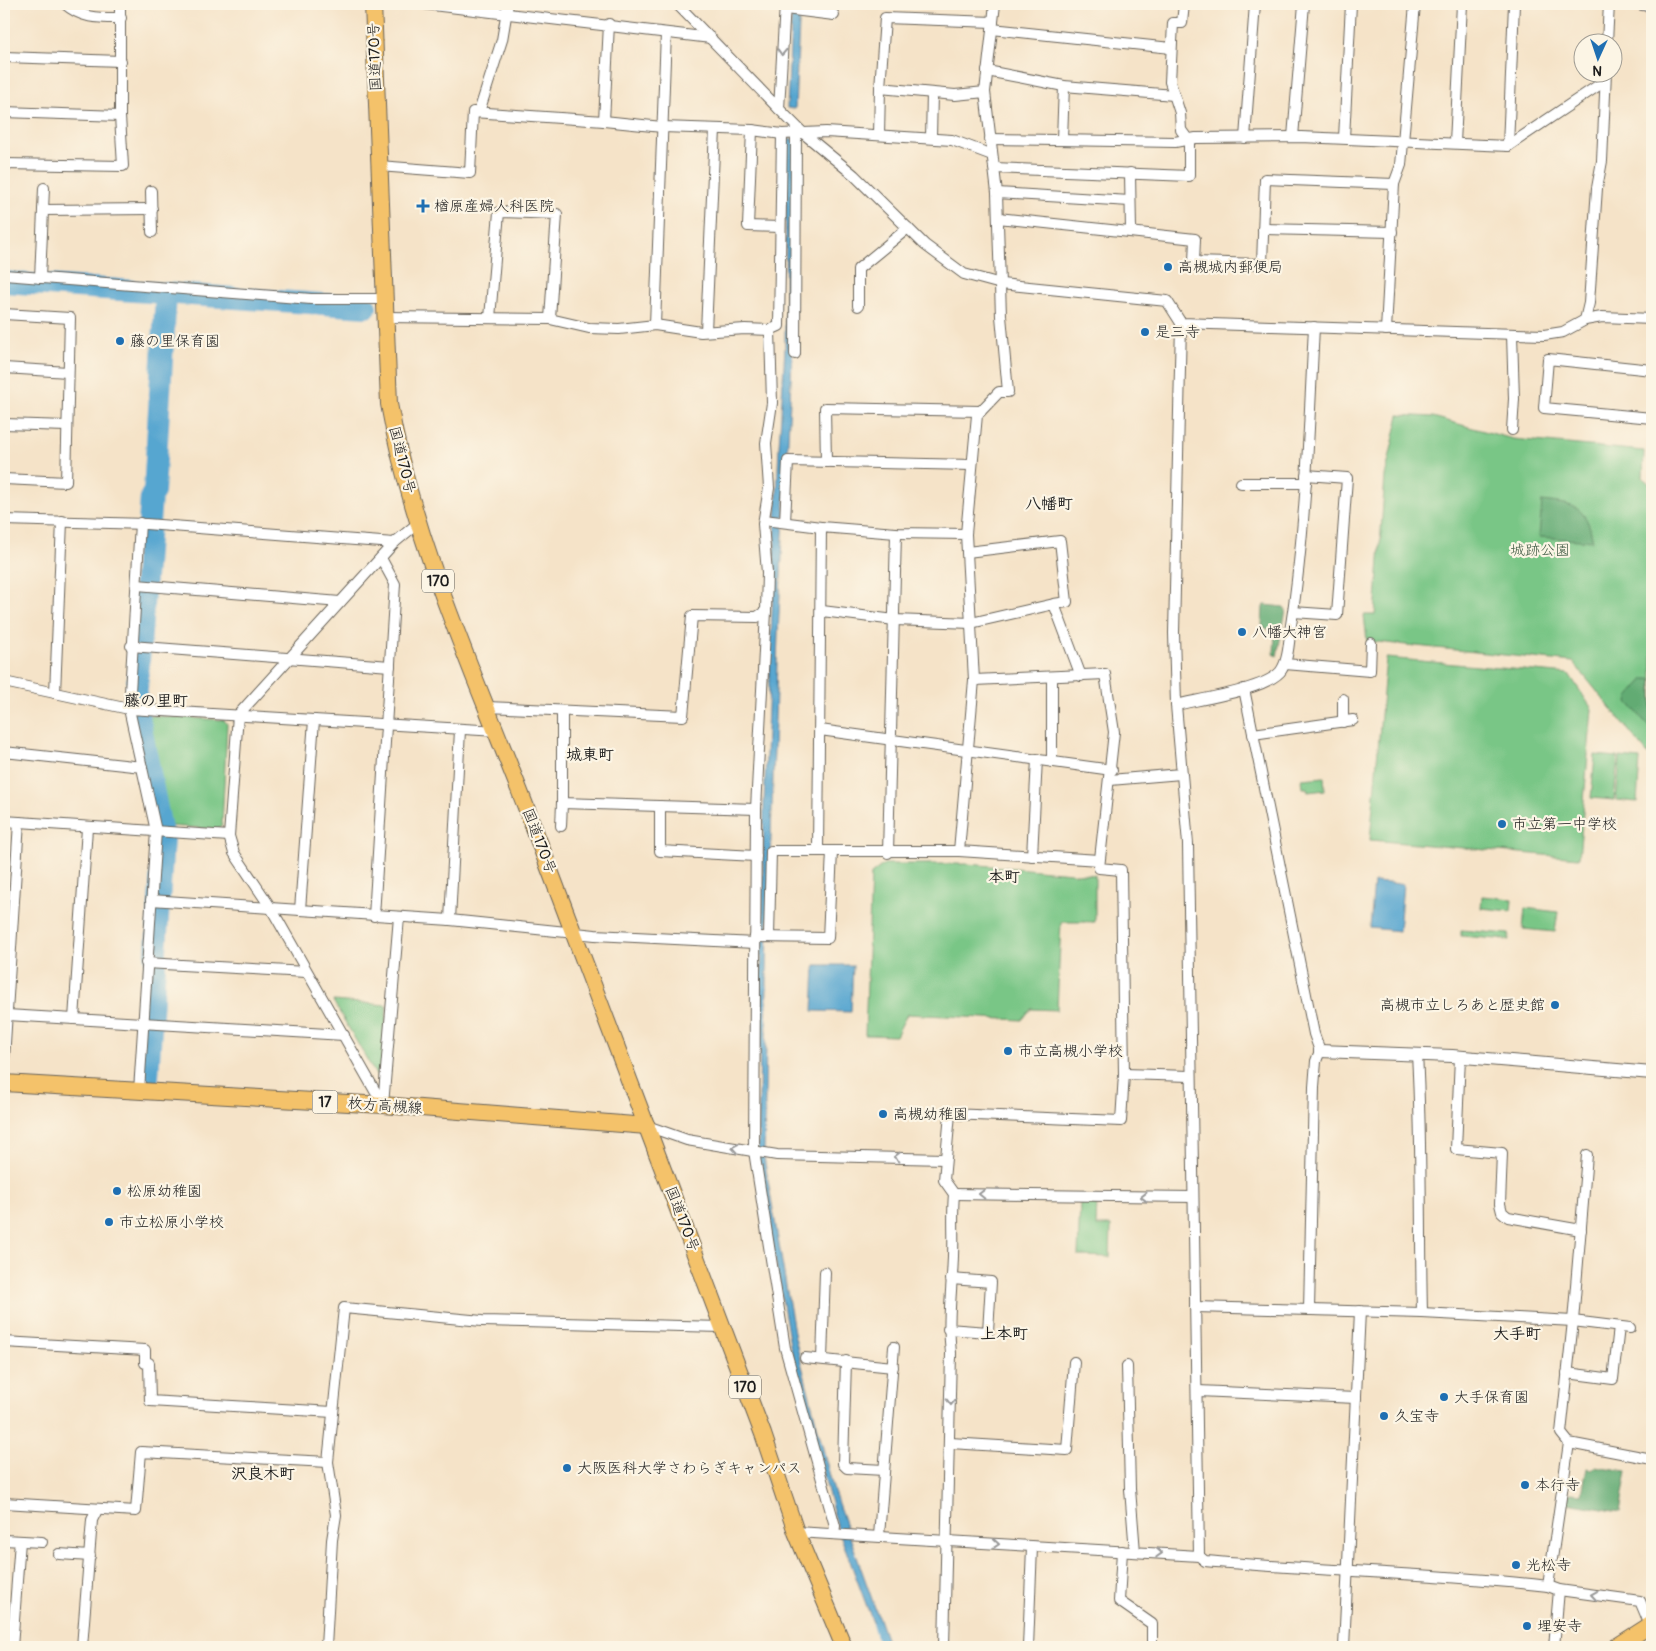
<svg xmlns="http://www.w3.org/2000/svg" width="1656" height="1651" font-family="Pangolin,'Klee One',sans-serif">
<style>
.green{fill:#79c686;stroke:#4a7151}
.forest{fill:#62ab73;stroke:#3f6448}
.water{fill:#56a6d0;stroke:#396176}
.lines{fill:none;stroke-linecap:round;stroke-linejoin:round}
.stream{stroke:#56a6d0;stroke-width:4}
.river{stroke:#56a6d0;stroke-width:22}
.minor-casing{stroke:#686258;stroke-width:12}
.tertiary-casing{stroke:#686258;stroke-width:14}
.primary-casing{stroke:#686258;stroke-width:18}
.trunk-casing{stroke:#686258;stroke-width:18}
.minor{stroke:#fff;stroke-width:10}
.tertiary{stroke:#fff;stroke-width:12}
.primary{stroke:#f4c26a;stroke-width:16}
.trunk{stroke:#f4c26a;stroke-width:16}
.oneway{stroke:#999}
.poi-dot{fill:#1f6fb2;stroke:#fcf5e5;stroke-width:2}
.labels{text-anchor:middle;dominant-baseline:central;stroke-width:4.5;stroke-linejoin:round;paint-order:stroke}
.shield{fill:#fcf5e5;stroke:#5f5d58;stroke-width:1}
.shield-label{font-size:14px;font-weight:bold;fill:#1c1c1c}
.street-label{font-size:15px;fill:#1c1c1c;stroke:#fcf5e5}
.poi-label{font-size:15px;fill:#1c1c1c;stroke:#fcf5e5;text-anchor:start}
.park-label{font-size:15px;fill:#3d5841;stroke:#fcf5e5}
.neighbourhood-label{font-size:16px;font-weight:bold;fill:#1c1c1c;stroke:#fcf5e5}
</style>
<rect width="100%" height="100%" fill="#fcf5e5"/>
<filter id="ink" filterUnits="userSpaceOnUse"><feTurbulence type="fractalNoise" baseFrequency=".02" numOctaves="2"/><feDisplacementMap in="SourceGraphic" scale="10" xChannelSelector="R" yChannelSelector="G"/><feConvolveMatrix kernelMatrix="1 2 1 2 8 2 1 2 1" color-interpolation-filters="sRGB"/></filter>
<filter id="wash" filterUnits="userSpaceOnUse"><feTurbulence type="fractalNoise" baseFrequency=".0096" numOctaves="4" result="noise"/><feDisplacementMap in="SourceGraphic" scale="20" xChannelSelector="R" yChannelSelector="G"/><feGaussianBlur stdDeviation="1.12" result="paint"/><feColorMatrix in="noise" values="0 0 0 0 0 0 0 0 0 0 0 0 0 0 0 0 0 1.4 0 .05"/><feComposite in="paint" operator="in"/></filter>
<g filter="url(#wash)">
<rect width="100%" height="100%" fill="#f5e3c8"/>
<!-- green -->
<g class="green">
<polygon points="1399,415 1433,417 1513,439 1644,451 1643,478 1652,486 1652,759 1573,662 1367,641 1364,615 1375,615 1385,476"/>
<polygon points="1386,658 1569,674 1592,709 1579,858 1370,840"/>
<polygon points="142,715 224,720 227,724 222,825 217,829 168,826"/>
<polygon points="1595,755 1618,757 1614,800 1591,798"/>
<polygon points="1620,757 1640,759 1637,802 1616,800"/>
<polygon points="1324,777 1325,790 1308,792 1307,788 1303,788 1302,779"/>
<polygon points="884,864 968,864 1095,875 1095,922 1061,922 1057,1010 1031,1009 1022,1020 907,1014 896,1036 865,1035 871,874"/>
<polygon points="1482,896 1512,899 1511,911 1481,908"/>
<polygon points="1525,908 1558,912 1555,932 1523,929"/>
<polygon points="1461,930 1509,934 1509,940 1461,936"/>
<polygon points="333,1001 387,1005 382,1076 376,1075"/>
<polygon points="1080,1201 1097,1202 1096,1226 1111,1226 1110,1257 1078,1256"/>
</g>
<!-- forest -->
<g class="forest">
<path d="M1542,501C1574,505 1586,504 1593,541L1539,537Z"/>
<polygon points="1265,605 1284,607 1286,610 1277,656 1274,654 1275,631 1265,628 1262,625 1263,607"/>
<polygon points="1644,679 1652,679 1652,730 1628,702 1629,696"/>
<polygon points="1595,1466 1627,1471 1620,1512 1567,1503 1570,1493 1582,1494 1587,1468 1592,1469"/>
</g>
<!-- water -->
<g class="water">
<polygon points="792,4 800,4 795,109 787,108"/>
<polygon points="786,139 795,139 793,342 778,634 768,924 764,1157 795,1338 834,1492 889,1647 882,1647 838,1529 800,1388 790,1345 758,1161 764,802 779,447 785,348"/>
<polygon points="1374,882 1403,884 1399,931 1370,928"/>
<polygon points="815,965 853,965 851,1012 813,1011"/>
</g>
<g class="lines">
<!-- stream -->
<polyline class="stream" points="874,1623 881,1647"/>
<!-- river -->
<g class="river">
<polyline points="4,282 366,307"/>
<polyline points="148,1077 163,839 136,702 151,496 154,492 166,294"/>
</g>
</g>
</g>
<g filter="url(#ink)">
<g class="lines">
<defs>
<g id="minor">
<path d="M65,4C82,19 99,18 121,18"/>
<polyline points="424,4 711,38"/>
<polyline points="677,4 779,109 785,4"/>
<polyline points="785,9 834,15"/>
<polyline points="992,29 1171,48"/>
<polyline points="1607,42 1609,4"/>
<polyline points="4,57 121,61"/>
<polyline points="987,71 1064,86 1174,95"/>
<polyline points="880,88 955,95 985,92"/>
<polyline points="779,109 803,133 854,175 925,245 964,274 1001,284 1167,301 1181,323 1544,335 1563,332 1585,320 1602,317 1652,319"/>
<polyline points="4,112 120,116"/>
<polyline points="479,112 502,40 508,4"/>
<polyline points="604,121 609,24"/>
<polyline points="752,130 748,226 780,227"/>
<polyline points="879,135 880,88 885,18 993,22"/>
<polyline points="1293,137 1304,4"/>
<polyline points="931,138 932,93"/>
<polyline points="1245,138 1255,4"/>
<polyline points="1344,138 1351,4"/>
<polyline points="990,139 1175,142 1196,138 1301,137 1508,146 1514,4"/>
<polyline points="1062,139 1064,86"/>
<polyline points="1455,143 1462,4"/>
<polyline points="1508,146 1605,81"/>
<polyline points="4,164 123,166 120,116 120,4"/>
<polyline points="379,166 470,173 473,112 604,121 662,127 752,130 782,134 826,132 952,140 992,155"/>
<polyline points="994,168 1189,176 1189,141 1181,130 1180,113 1170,82 1173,23 1182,23 1184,4"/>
<polyline points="1130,173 1131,231"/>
<polyline points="151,191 152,232"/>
<polyline points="997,193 1130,201"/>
<polyline points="43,210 152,209"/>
<polyline points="998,218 1195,239 1194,262 1262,264 1265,179 1394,184"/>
<polyline points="1263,229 1392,232"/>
<polyline points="4,275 311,299 384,299"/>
<polyline points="40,278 44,188"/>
<polyline points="858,306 858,269 908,228"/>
<polyline points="4,314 70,318 66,482 4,479"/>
<polyline points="385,317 550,319 589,328 619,329 655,325 701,332 745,329 770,330 779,326 782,134"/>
<polyline points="490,318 499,212 557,214 550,319"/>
<polyline points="1585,320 1589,303 1597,188 1602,161 1606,72"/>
<polyline points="1181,323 1174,633 1176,705 1188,844 1199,1556"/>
<polyline points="655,325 666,33"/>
<polyline points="1386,330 1394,184 1401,165 1415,4"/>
<polyline points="706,331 715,129"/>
<polyline points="795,354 796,128"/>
<polyline points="4,368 68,372"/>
<polyline points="1652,370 1548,359 1544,408 1652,418"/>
<polyline points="4,424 67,426"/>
<polyline points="1512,430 1514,399 1512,334"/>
<polyline points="826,462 825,408 981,411"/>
<polyline points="1241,483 1306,483"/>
<polyline points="4,520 146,524 394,543"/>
<polyline points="764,520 821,527"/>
<polyline points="785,522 788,461 972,465"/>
<polyline points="966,534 977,415 999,392 1008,392 1001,316 997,193 985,92 995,4"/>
<polyline points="967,552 1060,541 1067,602 1054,604"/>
<polyline points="137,585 340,602"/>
<polyline points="766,611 756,809 754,1151 785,1348 835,1526 834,1533"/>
<polyline points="822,611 895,620 971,623 1054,604 1081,676"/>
<polyline points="1293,612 1337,615 1347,478 1306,475"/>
<polyline points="131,646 390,666"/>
<polyline points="1285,664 1370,671 1371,643"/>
<polyline points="1052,677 1052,762"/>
<polyline points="4,682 129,709 497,731"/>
<polyline points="1244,689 1314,1034 1320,1051 1316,1061 1314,1087 1309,1310"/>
<polyline points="55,693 62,521"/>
<path d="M1176,705C1201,699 1263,690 1280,672C1289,661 1289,639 1291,625C1306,527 1309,426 1314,327"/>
<polyline points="487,707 683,716 692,616 757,617 766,611 767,573 763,524 769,488 766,443 772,403 770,330"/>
<polyline points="562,711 562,803 756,809"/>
<polyline points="1343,722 1343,699"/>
<polyline points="820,730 1112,770"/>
<polyline points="1253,734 1353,720"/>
<polyline points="4,752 142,767"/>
<polyline points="1110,780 1181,774"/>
<polyline points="660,806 660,851 756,856"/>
<polyline points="4,821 229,836"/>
<polyline points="561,826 562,803"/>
<polyline points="959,851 974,680 966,534 896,533 821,527 818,851 959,851 1099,860"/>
<polyline points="888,853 896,533"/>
<polyline points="1032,856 1037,759"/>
<polyline points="151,900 450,920 460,730"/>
<polyline points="300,910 314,720"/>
<polyline points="374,916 395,584 381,558"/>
<polyline points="450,920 595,935 755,943"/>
<polyline points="755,937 828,938 832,851"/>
<polyline points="769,937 771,851 818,851"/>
<polyline points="146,963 306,972"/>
<polyline points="7,1015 344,1035"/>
<polyline points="74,1019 87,828"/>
<path d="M1417,1054C1422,1141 1420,1227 1422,1313"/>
<polyline points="1460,1057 1456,1149 1502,1153 1500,1204 1502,1212 1508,1217 1581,1230"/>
<polyline points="4,1059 19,822"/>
<polyline points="1124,1074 1190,1076"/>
<polyline points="139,1091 156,831 129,709 140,523"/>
<polyline points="383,1105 271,908 234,853 229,836 238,715 394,543 418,523"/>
<polyline points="383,1105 399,917"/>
<polyline points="647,1126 687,1140 777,1155 945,1159"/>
<polyline points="1587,1155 1573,1321 1630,1328"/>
<polyline points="954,1194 1193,1197"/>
<polyline points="1195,1307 1422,1313 1573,1321 1561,1433 1569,1443 1652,1459"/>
<polyline points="948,1329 988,1332 991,1282 951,1279"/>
<polyline points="4,1342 145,1350 145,1363 149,1363 150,1401 333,1412"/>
<polyline points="805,1358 893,1367"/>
<polyline points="822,1359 825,1272"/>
<polyline points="846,1361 843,1464 847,1468 884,1470"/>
<polyline points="1127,1366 1130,1489 1135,1552"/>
<polyline points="1567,1373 1613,1379 1619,1327"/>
<polyline points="1198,1391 1356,1398"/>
<polyline points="950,1443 1067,1450 1074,1362"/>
<polyline points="4,1503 136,1511 141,1452 328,1462"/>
<path d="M796,1532L1199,1556L1205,1561C1319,1571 1434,1573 1548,1586L1559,1590L1640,1601L1650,1625"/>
<polyline points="879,1536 894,1347"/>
<polyline points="4,1540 42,1542"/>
<polyline points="1122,1551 1119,1601 1152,1624 1152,1647"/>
<polyline points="59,1554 90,1556"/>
<polyline points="1548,1586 1569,1443"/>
<polyline points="12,1647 20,1541"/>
<polyline points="82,1647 92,1520 97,1510"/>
<polyline points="326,1647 332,1540 336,1515 328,1462 344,1308 482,1321 722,1327"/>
<path d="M944,1647L951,1353C947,1320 952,1289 953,1256C954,1235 952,1215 954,1194L944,1180L950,1114L1121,1121L1124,1074L1121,870L1099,868L1114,732L1105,674L974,680"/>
<polyline points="1028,1647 1032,1547"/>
<polyline points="1344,1647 1360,1311"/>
<polyline points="1554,1647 1559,1590"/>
</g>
<g id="tertiary">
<polyline points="1642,4 1652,5"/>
<polyline points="1320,1051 1452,1056 1652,1073"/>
</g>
<polyline id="primary" points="4,1083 383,1105 647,1126"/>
<g id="trunk">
<path d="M373,4L389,404C414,545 476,677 527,810C606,1018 684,1226 763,1434L796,1532L844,1647"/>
<polyline points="1616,1647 1652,1624"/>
</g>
</defs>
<!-- minor casing -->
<use href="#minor" class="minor-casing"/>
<!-- tertiary casing -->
<use href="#tertiary" class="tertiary-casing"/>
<!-- primary casing -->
<use href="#primary" class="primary-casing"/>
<!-- trunk casing -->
<use href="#trunk" class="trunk-casing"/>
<!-- minor -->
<use href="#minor" class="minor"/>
<!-- tertiary -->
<use href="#tertiary" class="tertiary"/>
<!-- primary -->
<use href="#primary" class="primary"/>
<!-- trunk -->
<use href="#trunk" class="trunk"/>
</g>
<!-- one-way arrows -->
<defs><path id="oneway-chevron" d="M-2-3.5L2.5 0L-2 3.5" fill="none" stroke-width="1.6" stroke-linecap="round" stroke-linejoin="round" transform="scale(1.25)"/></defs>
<g class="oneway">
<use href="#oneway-chevron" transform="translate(782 52) rotate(93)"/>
<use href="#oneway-chevron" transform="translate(735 1148) rotate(-170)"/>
<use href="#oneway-chevron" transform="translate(897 1157) rotate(-179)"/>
<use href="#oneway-chevron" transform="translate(982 1194) rotate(-179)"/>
<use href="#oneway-chevron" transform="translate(1144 1197) rotate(-180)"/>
<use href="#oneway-chevron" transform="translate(951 1402) rotate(91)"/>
<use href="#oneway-chevron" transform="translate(996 1544) rotate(5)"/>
<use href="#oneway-chevron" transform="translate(1159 1553) rotate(3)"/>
<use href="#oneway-chevron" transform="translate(1594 1595) rotate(-172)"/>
</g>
</g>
<!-- markers -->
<g class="poi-dot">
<path d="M420.5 198.5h5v5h5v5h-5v5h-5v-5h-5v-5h5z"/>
<circle cx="1168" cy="267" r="5"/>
<circle cx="1145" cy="332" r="5"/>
<circle cx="120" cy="341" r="5"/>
<circle cx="1242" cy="632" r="5"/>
<circle cx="1502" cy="824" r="5"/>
<circle cx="1555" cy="1005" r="5"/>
<circle cx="1008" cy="1051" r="5"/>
<circle cx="883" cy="1114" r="5"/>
<circle cx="117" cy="1191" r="5"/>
<circle cx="109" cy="1222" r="5"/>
<circle cx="1444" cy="1397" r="5"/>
<circle cx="1384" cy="1416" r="5"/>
<circle cx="567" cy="1468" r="5"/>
<circle cx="1525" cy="1485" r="5"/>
<circle cx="1516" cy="1565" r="5"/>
<circle cx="1527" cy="1626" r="5"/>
</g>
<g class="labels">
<!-- shield labels -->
<g class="shield">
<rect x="422" y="569.5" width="32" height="23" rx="4"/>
<rect x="312.5" y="1090.5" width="25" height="23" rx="4"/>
<rect x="729" y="1375.5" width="32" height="23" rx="4"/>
</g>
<g class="shield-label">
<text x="438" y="581">170</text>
<text x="325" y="1102">17</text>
<text x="745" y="1387">170</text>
</g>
<!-- street labels -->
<g class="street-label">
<text transform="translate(375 57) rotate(-92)">国道170号</text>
<text transform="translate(402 460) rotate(76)">国道170号</text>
<text transform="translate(539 841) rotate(69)">国道170号</text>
<text transform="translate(385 1106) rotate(4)">枚方高槻線</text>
<text transform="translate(682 1219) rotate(69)">国道170号</text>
</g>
<!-- poi labels -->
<g class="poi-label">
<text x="434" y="206">楢原産婦人科医院</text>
<text x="1178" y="267">高槻城内郵便局</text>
<text x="1155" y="332">是三寺</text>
<text x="130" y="341">藤の里保育園</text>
<text x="1252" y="632">八幡大神宮</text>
<text x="1512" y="824">市立第一中学校</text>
<text x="1545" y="1005" text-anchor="end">高槻市立しろあと歴史館</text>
<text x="1018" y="1051">市立高槻小学校</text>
<text x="893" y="1114">高槻幼稚園</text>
<text x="127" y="1191">松原幼稚園</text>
<text x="119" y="1222">市立松原小学校</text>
<text x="1454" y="1397">大手保育園</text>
<text x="1394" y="1416">久宝寺</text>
<text x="577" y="1468">大阪医科大学さわらぎキャンパス</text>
<text x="1535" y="1485">本行寺</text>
<text x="1526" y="1565">光松寺</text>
<text x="1537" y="1626">埋安寺</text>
</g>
<!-- park labels -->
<g class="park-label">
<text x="1540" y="550">城跡公園</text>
</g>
<!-- neighbourhood labels -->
<g class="neighbourhood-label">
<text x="1049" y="504">八幡町</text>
<text x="156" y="701">藤の里町</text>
<text x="590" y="755">城東町</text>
<text x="1004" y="877">本町</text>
<text x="1004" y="1334">上本町</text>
<text x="1517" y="1334">大手町</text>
<text x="263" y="1474">沢良木町</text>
</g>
</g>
<!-- margin -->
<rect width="1656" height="1651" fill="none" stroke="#fcf5e5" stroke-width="20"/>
<!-- north arrow -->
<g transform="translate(1598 58) rotate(183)"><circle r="24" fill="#fcf5e5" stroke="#a29e95"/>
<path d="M0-4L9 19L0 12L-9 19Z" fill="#1f6fb2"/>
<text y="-8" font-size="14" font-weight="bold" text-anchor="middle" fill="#1c1c1c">N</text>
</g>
</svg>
